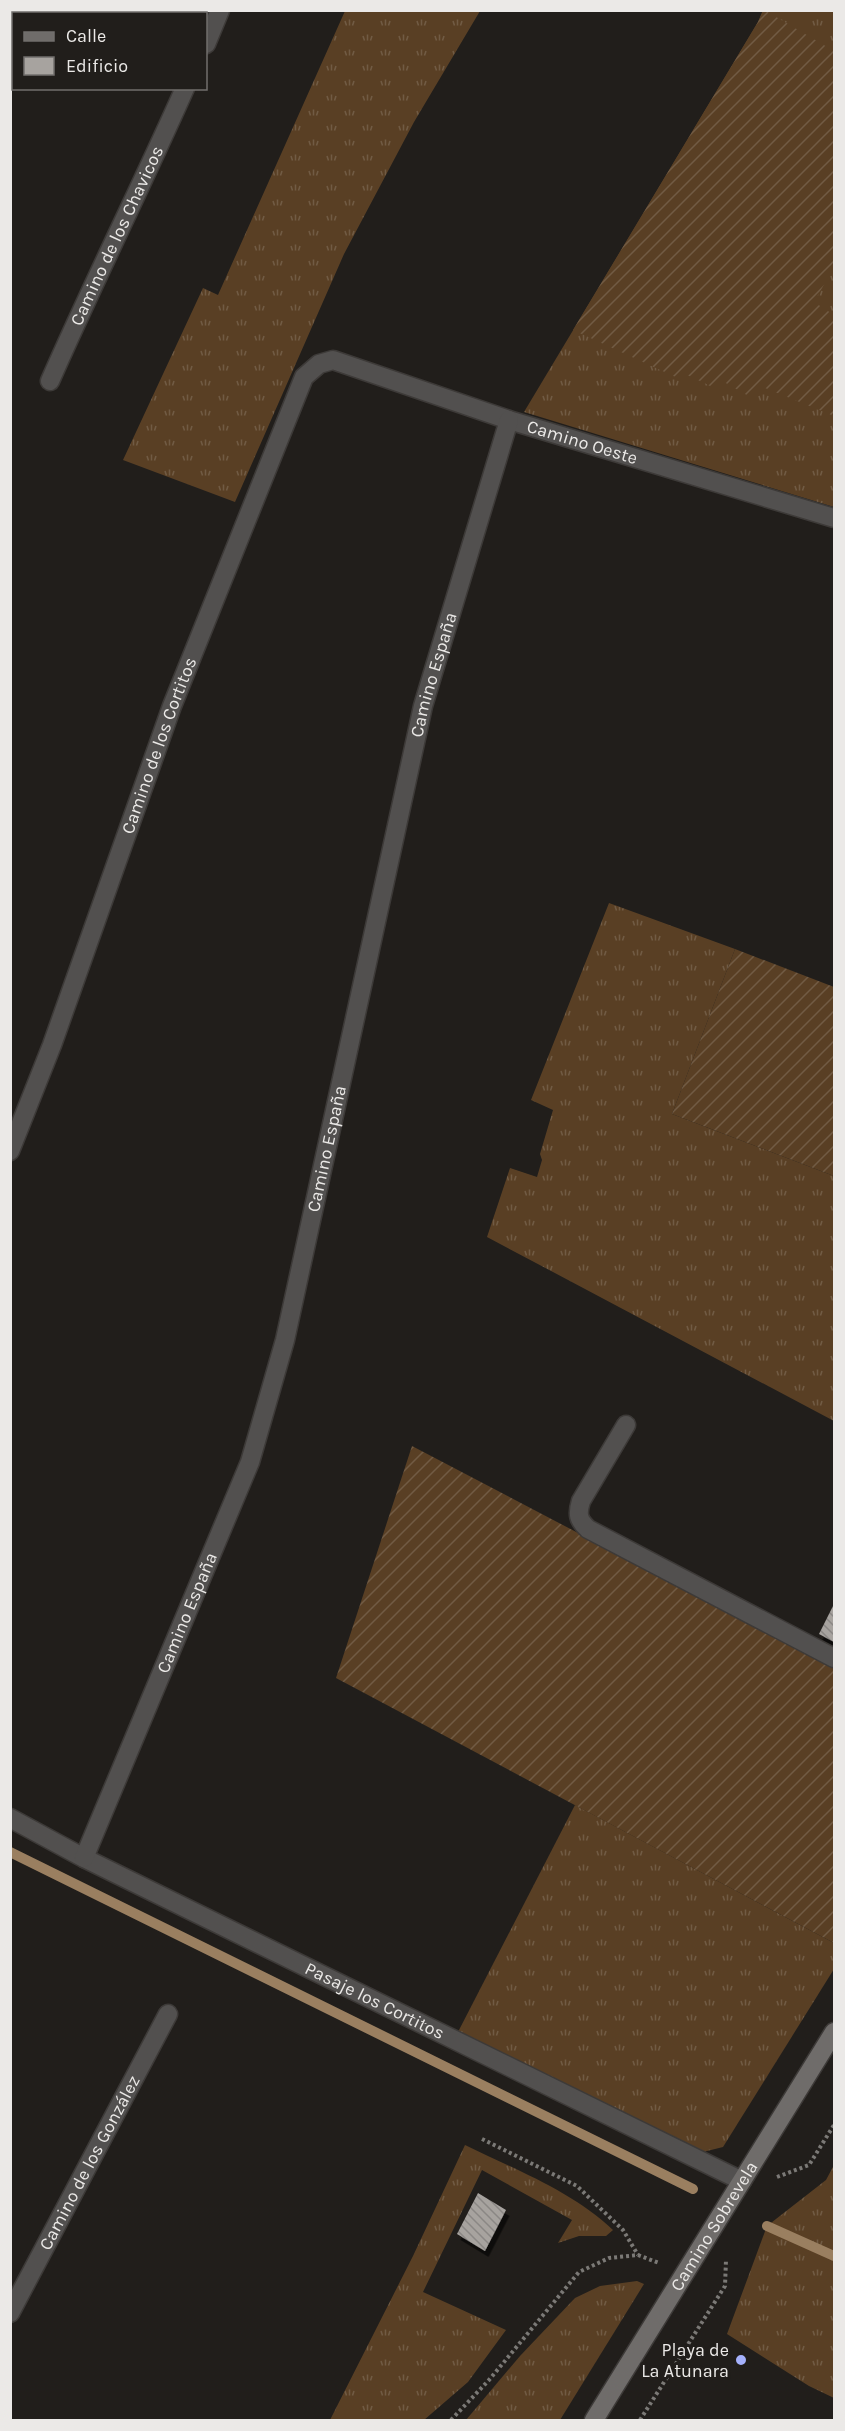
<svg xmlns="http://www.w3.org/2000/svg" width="845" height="2431" font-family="Karla,sans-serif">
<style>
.grass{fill:url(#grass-tufts)}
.garden{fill:url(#garden-furrows)}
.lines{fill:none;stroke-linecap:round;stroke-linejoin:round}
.stream{stroke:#9a7f60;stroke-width:10}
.building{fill:url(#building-back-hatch);filter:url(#shadow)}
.lane-casing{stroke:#3d3a38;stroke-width:21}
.street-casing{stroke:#3d3a38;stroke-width:21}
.secondary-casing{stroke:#3d3a38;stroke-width:21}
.path{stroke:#7b7976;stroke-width:4;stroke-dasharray:3 3;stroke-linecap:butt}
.lane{stroke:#52504f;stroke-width:18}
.street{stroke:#52504f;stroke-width:18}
.secondary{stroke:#6f6c6a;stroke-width:18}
.poi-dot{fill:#a5b1fc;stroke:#211e1b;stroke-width:2}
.labels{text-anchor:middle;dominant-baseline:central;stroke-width:6;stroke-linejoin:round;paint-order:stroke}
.street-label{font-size:18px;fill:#ebe9e7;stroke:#211e1b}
.poi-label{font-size:18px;fill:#ebe9e7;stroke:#211e1b;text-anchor:end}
</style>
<defs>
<pattern id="grass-tufts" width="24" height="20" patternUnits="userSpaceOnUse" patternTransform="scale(1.5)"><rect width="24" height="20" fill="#593f24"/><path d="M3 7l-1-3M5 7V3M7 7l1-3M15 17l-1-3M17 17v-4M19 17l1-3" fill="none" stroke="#715b44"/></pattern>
<pattern id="garden-furrows" width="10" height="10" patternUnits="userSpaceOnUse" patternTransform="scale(1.5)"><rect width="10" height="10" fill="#593f24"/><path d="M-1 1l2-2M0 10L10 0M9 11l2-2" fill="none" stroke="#715b44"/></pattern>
<pattern id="building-back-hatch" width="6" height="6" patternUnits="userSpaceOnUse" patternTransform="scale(1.5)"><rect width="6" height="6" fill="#a7a39f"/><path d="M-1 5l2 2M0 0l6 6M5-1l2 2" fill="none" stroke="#8a8784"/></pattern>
<filter id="shadow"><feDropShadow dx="3.5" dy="6" stdDeviation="0" flood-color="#0009"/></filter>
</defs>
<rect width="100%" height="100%" fill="#211e1b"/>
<!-- grass -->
<g class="grass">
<polygon points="345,11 480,11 414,122 344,254 235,502 123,460 203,288 218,295"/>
<polygon points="763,11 834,11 834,507 524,412 758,22"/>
<polygon points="609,903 735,949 672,1114 834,1176 834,1421 487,1237 510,1168 537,1177 542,1160 540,1154 553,1110 531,1100"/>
<polygon points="575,1805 834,1943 834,1969 723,2147 699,2153 458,2032"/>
<path d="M465,2145C516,2170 572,2191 613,2230L606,2236H579L558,2243L572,2220L482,2170L423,2292L506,2330L468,2382L424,2420H330L413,2256Z"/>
<polygon points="834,2165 834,2398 809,2386 727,2334 767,2226 826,2180"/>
<polygon points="637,2281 644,2284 560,2420 466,2420 520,2356 575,2298 600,2286"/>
</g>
<!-- garden -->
<g class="garden">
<polygon points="763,10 766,11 834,51 834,267 814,302 834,315 834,416 765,388 752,398 724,382 717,389 685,374 682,380 573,330 758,22"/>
<polygon points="735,949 834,987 834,1176 672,1114"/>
<polygon points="412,1446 834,1667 834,1943 336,1678"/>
</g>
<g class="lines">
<!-- stream -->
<g class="stream">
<polyline points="10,1852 693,2189"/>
<polyline points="767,2226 834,2256"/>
</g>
</g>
<!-- building -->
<g class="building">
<polygon points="834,1604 834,1642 819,1634"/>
<polygon points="478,2193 506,2210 485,2251 457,2234"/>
</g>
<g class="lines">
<defs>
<path id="lane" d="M626,1425L581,1501C577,1514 578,1520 588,1529L834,1658"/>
<g id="street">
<polyline points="206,44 220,10"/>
<path id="s1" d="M50,381C93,283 141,187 185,88"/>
<path id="s2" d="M10,1151L52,1045L172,706L304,377L319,364L333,360L509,420L834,518"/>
<path id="s3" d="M10,1818L84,1858L742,2181"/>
<path id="s4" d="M84,1858L250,1462L285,1340L423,706L509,420"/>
<path id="s5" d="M10,2313L168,2014"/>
</g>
<g id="secondary">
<path id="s6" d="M594,2420L834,2032"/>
</g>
</defs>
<!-- lane casing -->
<use href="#lane" class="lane-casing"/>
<!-- street casing -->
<use href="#street" class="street-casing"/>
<!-- secondary casing -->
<use href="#secondary" class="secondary-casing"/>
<!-- path -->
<g class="path">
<polyline points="482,2139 577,2186 623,2230 638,2255"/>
<polyline points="777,2177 809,2165 834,2125"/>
<polyline points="451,2420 489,2380 579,2272 609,2258 638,2255 659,2263"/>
<polyline points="640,2420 725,2286 726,2260"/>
</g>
<!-- lane -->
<use href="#lane" class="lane"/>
<!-- street -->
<use href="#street" class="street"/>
<!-- secondary -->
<use href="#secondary" class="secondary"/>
</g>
<!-- markers -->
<circle class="poi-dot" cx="741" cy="2360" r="6"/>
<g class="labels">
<!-- street labels -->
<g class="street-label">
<text stroke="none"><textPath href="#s1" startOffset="160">Camino de los Chavicos</textPath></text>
<text stroke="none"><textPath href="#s2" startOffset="1125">Camino Oeste</textPath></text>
<text stroke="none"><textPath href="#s4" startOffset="1238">Camino España</textPath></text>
<text stroke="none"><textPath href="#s2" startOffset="432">Camino de los Cortitos</textPath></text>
<text stroke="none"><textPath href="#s4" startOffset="752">Camino España</textPath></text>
<text stroke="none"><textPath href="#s4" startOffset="266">Camino España</textPath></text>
<text stroke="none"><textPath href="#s3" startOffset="408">Pasaje los Cortitos</textPath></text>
<text stroke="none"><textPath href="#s5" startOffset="170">Camino de los González</textPath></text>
<text stroke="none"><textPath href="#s6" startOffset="228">Camino Sobrevela</textPath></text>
</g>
<!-- poi labels -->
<g class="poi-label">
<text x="729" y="2350">Playa de<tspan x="729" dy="21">La Atunara</tspan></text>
</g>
</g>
<!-- border -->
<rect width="845" height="2431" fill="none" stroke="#ebe9e7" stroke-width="24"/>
<!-- legend -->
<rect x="12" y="12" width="195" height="78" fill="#211e1b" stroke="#726f6d" stroke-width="1.5"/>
<rect x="24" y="32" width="30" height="9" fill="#6f6c6a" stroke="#726f6d" stroke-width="1.5"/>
<text x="66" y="42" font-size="18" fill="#ebe9e7">Calle</text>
<rect x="24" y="57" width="30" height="18" fill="#a7a39f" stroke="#726f6d" stroke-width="1.5"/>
<text x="66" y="72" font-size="18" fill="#ebe9e7">Edificio</text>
</svg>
